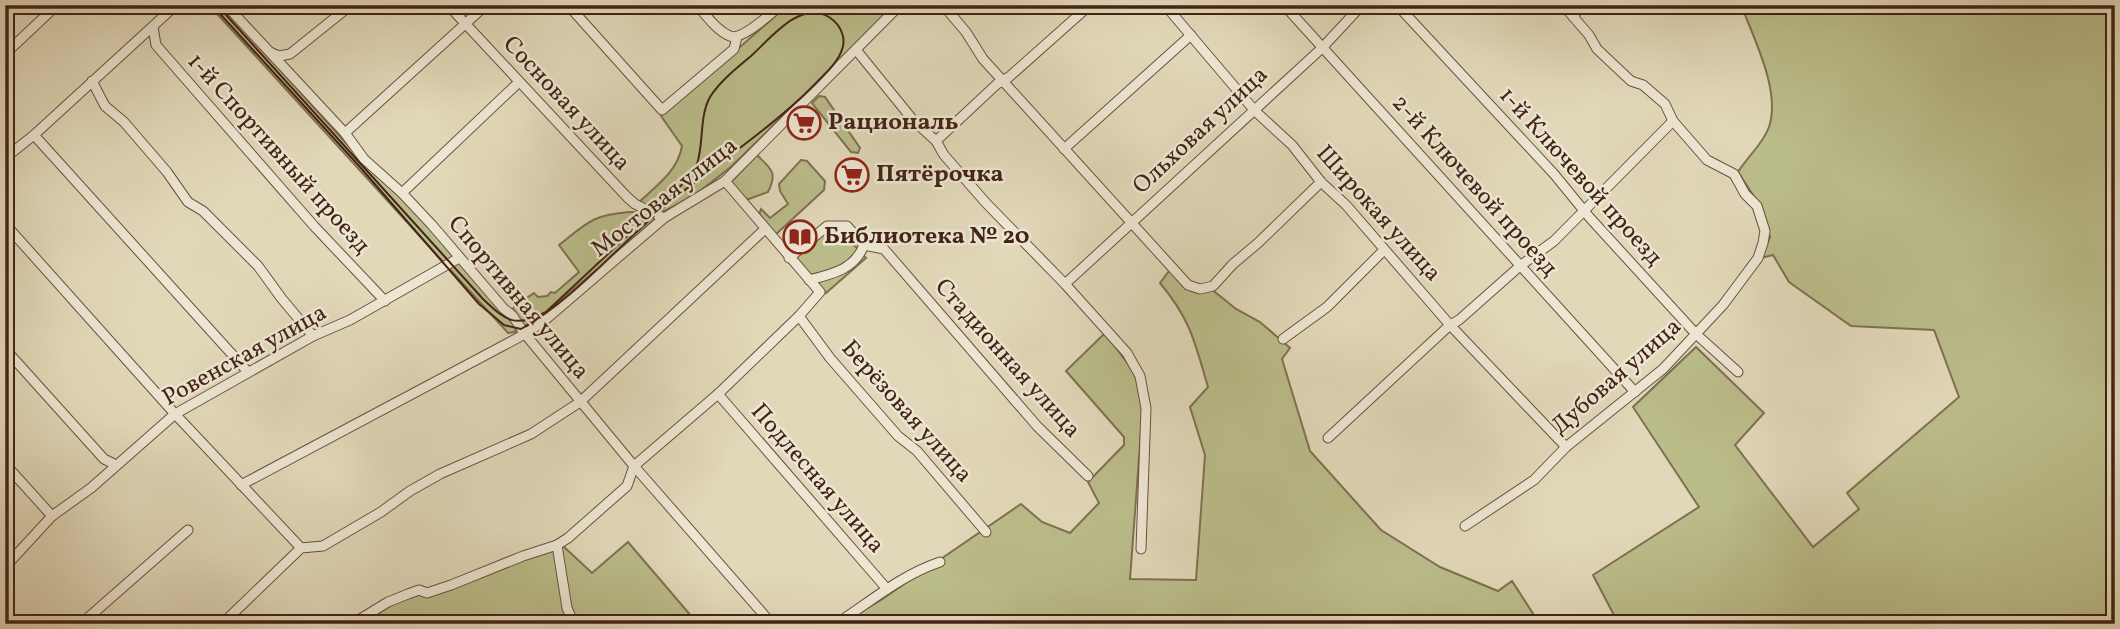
<svg xmlns="http://www.w3.org/2000/svg" width="2120" height="629" font-family="Vollkorn,serif">
<style>
.green{fill:#babc8a;stroke:#7f7050;stroke-width:2}
.lines{fill:none;stroke-linecap:round;stroke-linejoin:round}
.minor-casing{stroke:#6b503f;stroke-width:11}
.minor{stroke:#ece6d2;stroke-width:9}
.tram{stroke:#442316;stroke-width:2}
.labels{text-anchor:middle;dominant-baseline:central;stroke-width:5;stroke-linejoin:round;paint-order:stroke}
.street-label{font-size:24px;fill:#442316;stroke:#ece6d2}
.poi-label{font-size:24px;font-weight:bold;fill:#442316;stroke:#ece6d2;text-anchor:start}
</style>
<rect width="100%" height="100%" fill="#e1d8b9"/>
<filter id="stains"><feTurbulence type="fractalNoise" baseFrequency=".00286" numOctaves="4"/><feColorMatrix values="0 0 0 0 .2 0 0 0 0 .09 0 0 0 0 .02 0 0 0 .5 -.17"/></filter>
<radialGradient id="worn" r=".72"><stop offset=".6" stop-color="#630" stop-opacity="0"/><stop offset="1" stop-color="#630" stop-opacity=".3"/></radialGradient>
<!-- green -->
<g class="green">
<polygon points="209,5 222,5 362,161 401,194 517,326 515,332 508,333"/>
<path d="M788,5H896L732,166L695,195L665,211L638,203C656,186 678,171 682,146L661,116Z"/>
<path d="M1741,5H2115V624H841L881,600L1021,504L1042,522L1070,533L1099,503L1088,482L1124,445V437L1066,371L1105,333L1137,376L1143,405L1130,579L1196,580L1205,455L1190,407L1208,387C1195,343 1191,320 1160,283L1172,267L1187,285L1210,288L1236,309L1260,322L1290,348L1282,359L1310,451L1381,530L1440,567L1498,591L1512,581L1534,615L1616,619L1593,575L1699,507L1633,407L1696,347L1764,413L1735,445L1813,547L1859,509L1847,493L1959,397L1934,330L1851,326L1789,282L1773,255L1761,258L1770,237L1757,201L1738,172C1748,156 1763,144 1769,127C1781,91 1754,39 1741,5Z"/>
<polygon points="819,96 825,97 860,148 858,153 851,152 812,103"/>
<path d="M757,155C771,169 778,172 768,192L749,199H742L731,182Z"/>
<polygon points="801,160 807,161 825,181 824,190 774,236 758,218 761,209 770,218 788,204 780,191 779,184"/>
<path d="M629,212H648L656,218L544,318L524,326L512,311L515,306L534,293L538,297L547,296L551,292L555,293L579,272L559,245C587,223 592,215 629,212Z"/>
<polygon points="829,228 839,229 866,258 826,293 795,259"/>
<polygon points="628,542 698,624 356,624 396,600 563,546 592,573"/>
</g>
<g class="lines">
<defs>
<g id="minor">
<polyline points="226,5 345,133 364,159 402,193 432,225 504,309 512,315 525,334 634,466 772,624"/>
<polyline points="448,5 627,197 635,204 664,218"/>
<polyline points="568,5 662,110 734,49 737,37"/>
<path d="M697,5C706,15 717,31 730,36C742,41 771,13 781,5"/>
<polyline points="943,5 966,32 983,59 1188,285 1200,289 1213,286 1233,264 1258,243 1321,182"/>
<polyline points="1165,5 1255,111 1292,145 1321,182 1346,205 1450,325 1566,447"/>
<polyline points="1284,5 1635,392"/>
<polyline points="1397,5 1554,174 1590,218 1696,334 1738,372"/>
<polyline points="1573,16 1582,5"/>
<polyline points="153,27 156,45 314,226 385,301"/>
<polyline points="857,51 913,120 936,141 944,155 986,203 1065,284 1127,353 1140,376 1146,408 1141,549"/>
<polyline points="270,52 279,56 290,54 351,5"/>
<polyline points="5,54 57,5"/>
<polyline points="92,81 105,106 124,122 167,172 188,202 203,211 258,266 282,299 313,336"/>
<polyline points="345,133 486,5"/>
<polyline points="34,135 248,372"/>
<polyline points="936,141 997,84 1009,77 1090,5"/>
<polyline points="1064,149 1191,35"/>
<polyline points="5,158 34,135 176,5"/>
<polyline points="402,193 519,82"/>
<polyline points="5,224 175,414 301,548"/>
<polyline points="864,245 884,249 1037,426 1088,476"/>
<polyline points="789,258 827,226 847,226 864,245"/>
<path d="M809,280C833,274 855,269 864,245"/>
<polyline points="1065,284 1322,48 1362,5"/>
<polyline points="799,316 830,358 898,436 917,451 986,532"/>
<polyline points="1283,339 1327,307 1384,250"/>
<polyline points="5,349 104,459 116,465"/>
<polyline points="718,394 887,589"/>
<polyline points="1328,438 1450,325 1459,320 1520,266 1554,241 1673,121"/>
<polyline points="5,464 52,516"/>
<polyline points="241,485 525,334 545,320 664,218 725,181 900,5"/>
<polyline points="1465,526 1534,480 1566,447 1663,369 1723,305 1758,258 1763,243 1765,231 1757,206 1745,194 1734,174 1707,160 1673,121 1665,104 1643,85 1631,81 1597,49 1589,35 1563,5"/>
<polyline points="557,545 567,608 574,624"/>
<polyline points="5,567 52,516 91,488 175,414 313,336 350,320 459,258"/>
<polyline points="81,624 188,530"/>
<polyline points="222,624 301,548 323,546 381,512 410,491 440,474 531,434 580,402 765,229"/>
<polyline points="352,624 388,602 408,594 419,590 427,593 451,585 523,556 557,545 568,538 627,486 634,466 718,394 799,316 820,292 725,181"/>
<path d="M836,624C870,602 901,575 940,562"/>
</g>
</defs>
<!-- minor casing -->
<use href="#minor" class="minor-casing"/>
<!-- minor -->
<use href="#minor" class="minor"/>
<!-- tram -->
<path class="tram" d="M212,5L360,167L479,304L504,325L521,329C574,299 615,249 662,209C715,163 777,126 825,74C835,64 848,48 842,33C840,27 835,21 829,17C800,0 771,38 751,56C737,68 720,81 710,97C699,117 704,143 697,164C695,169 692,174 689,178L546,312C516,328 507,322 483,299L217,5"/>
</g>
<!-- icons -->
<defs>
<symbol id="supermarket-ring" viewBox="-11 -11 22 22"><circle r="9.5" fill="#ece6d2" stroke="#8f2418" stroke-width="1.5"/><path d="M-6-5.5h2.5l.6 2H6L4.5 2H-2.5L-4.4-4H-6ZM-1.5 3.2a1.3 1.3 0 1 0 .1 0ZM3 3.2a1.3 1.3 0 1 0 .1 0Z" fill="#8f2418"/></symbol>
<symbol id="library-ring" viewBox="-11 -11 22 22"><circle r="9.5" fill="#ece6d2" stroke="#8f2418" stroke-width="1.5"/><path d="M-6-4Q-3-5.5-.7-3.5V5Q-3 3-6 4ZM6-4Q3-5.5 .7-3.5V5Q3 3 6 4Z" fill="#8f2418"/></symbol>
</defs>
<g fill-rule="evenodd">
<use href="#supermarket-ring" x="785" y="104" width="38" height="38"/>
<use href="#supermarket-ring" x="833" y="156" width="38" height="38"/>
<use href="#library-ring" x="781" y="218" width="38" height="38"/>
</g>
<g class="labels">
<!-- street labels -->
<g class="street-label">
<text transform="translate(566 104) rotate(47)">Сосновая улица</text>
<text transform="translate(1201 131) rotate(-43)">Ольховая улица</text>
<text transform="translate(278 154) rotate(48)">1-й Спортивный проезд</text>
<text transform="translate(1580 177) rotate(48)">1-й Ключевой проезд</text>
<text transform="translate(1474 186) rotate(48)">2-й Ключевой проезд</text>
<text transform="translate(665 198) rotate(-38)">Мостовая улица</text>
<text transform="translate(1378 214) rotate(48)">Широкая улица</text>
<text transform="translate(518 298) rotate(50)">Спортивная улица</text>
<text transform="translate(245 356) rotate(-29)">Ровенская улица</text>
<text transform="translate(1007 359) rotate(48)">Стадионная улица</text>
<text transform="translate(1617 377) rotate(-41)">Дубовая улица</text>
<text transform="translate(906 412) rotate(48)">Берёзовая улица</text>
<text transform="translate(817 479) rotate(49)">Подлесная улица</text>
</g>
<!-- poi labels -->
<g class="poi-label">
<text x="828" y="123">Рациональ</text>
<text x="876" y="175">Пятёрочка</text>
<text x="824" y="237">Библиотека № 20</text>
</g>
</g>
<!-- margin -->
<rect width="2120" height="629" fill="none" stroke="#e1d8b9" stroke-width="28"/>
<rect x="7" y="7" width="2106" height="615" fill="none" stroke="#442316" stroke-width="3.5"/>
<rect x="14" y="14" width="2092" height="601" fill="none" stroke="#442316" stroke-width="2"/>
<rect width="100%" height="100%" filter="url(#stains)"/>
<rect width="100%" height="100%" fill="url(#worn)"/>
</svg>
